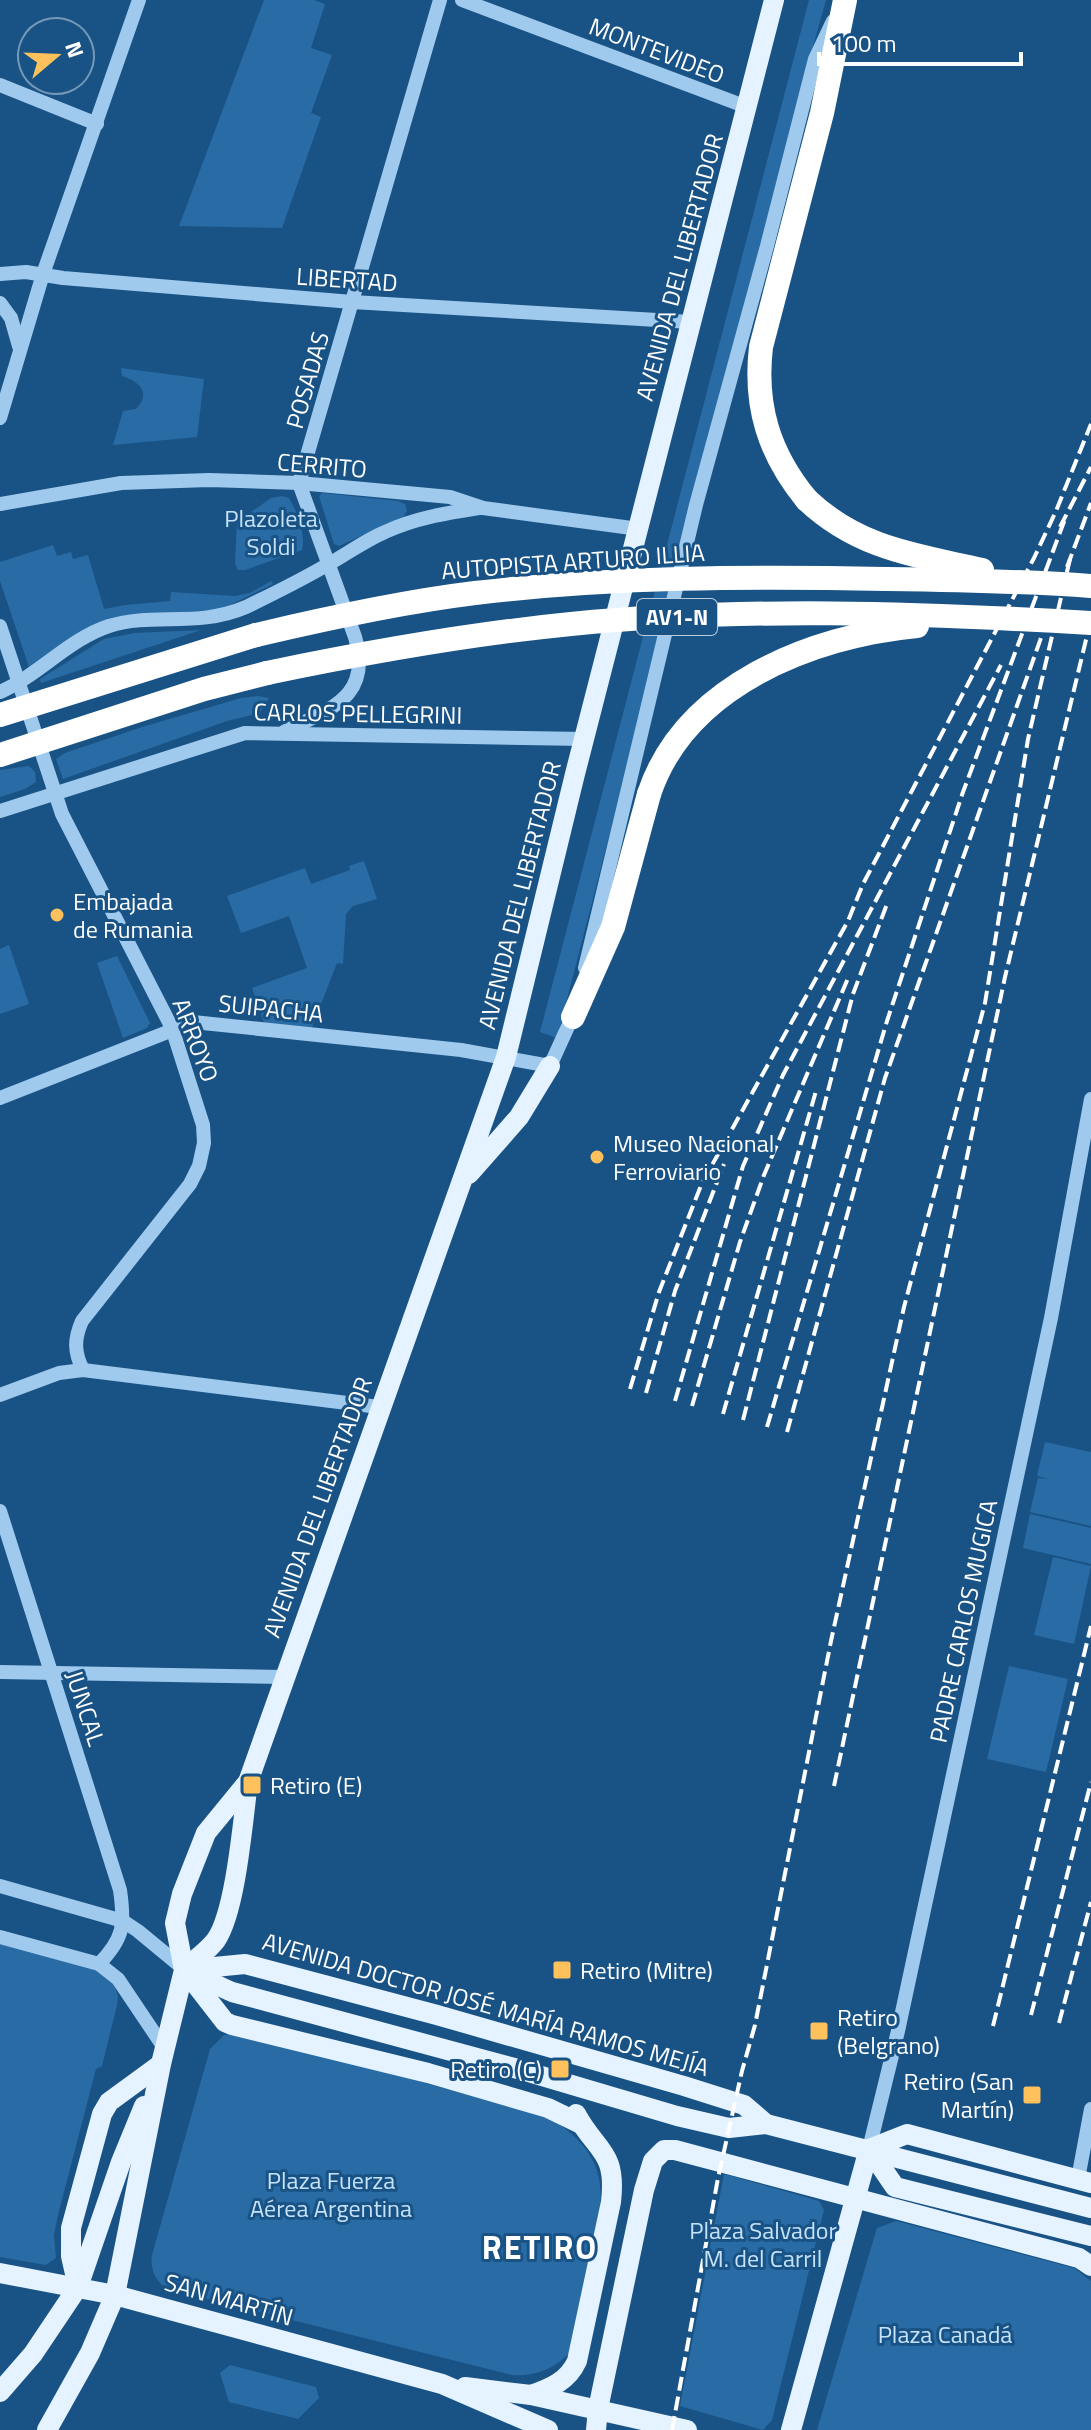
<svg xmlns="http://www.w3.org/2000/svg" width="1091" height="2430" font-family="'Titillium Web',sans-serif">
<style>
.green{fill:#296ba4}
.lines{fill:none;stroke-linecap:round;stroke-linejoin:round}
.minor{stroke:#a0caed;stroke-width:14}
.major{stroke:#e5f2ff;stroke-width:20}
.highway{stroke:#fff;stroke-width:24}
.rail{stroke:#fff;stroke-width:4;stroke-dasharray:14 6;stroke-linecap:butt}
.highway-bridge{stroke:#fff;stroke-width:24}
.poi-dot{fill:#ffc15b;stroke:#195386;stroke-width:3}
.labels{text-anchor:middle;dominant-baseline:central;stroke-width:6;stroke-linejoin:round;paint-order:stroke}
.shield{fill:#195386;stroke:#bacbdb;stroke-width:2}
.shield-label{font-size:22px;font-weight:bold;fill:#fff}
.street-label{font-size:24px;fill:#fff;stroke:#195386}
.park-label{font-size:24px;fill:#c5e2f9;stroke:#195386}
.poi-label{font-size:24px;fill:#fff;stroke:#195386;text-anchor:start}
.district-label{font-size:32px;font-weight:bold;letter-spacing:2px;fill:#fff;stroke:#195386}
</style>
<rect width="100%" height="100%" fill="#195386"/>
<!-- green -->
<g class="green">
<polygon points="264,0 314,0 325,4 311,48 332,55 311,113 321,117 282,228 179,226"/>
<polygon points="809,0 826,0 808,64 557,1038 540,1032"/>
<path d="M121,368L204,379L197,437L113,445L123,411L136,409C152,393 139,381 122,376Z"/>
<polygon points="322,493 398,501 405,504 407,511 403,517 339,546 334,544 319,496"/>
<path d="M282,496L289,498C297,511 306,536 302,550L245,570H238L235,563L237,522L271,498Z"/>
<polygon points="53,545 57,556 71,552 73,559 88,555 104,609 125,605 170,601 171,592 235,596 250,593 271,581 273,584 222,609 133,616 30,670 0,581 0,562"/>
<polygon points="201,630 41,683 40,679 104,639 135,633"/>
<polygon points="257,696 269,698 260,713 227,721 63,779 56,759 65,753 142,727 241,698"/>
<polygon points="29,766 35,772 36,782 25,789 0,797 0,770"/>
<polygon points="364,861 377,899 353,906 346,914 343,964 337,963 311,1030 265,1026 252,988 307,968 289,916 241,933 227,896 305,868 311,884 350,870 349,866"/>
<polygon points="9,945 29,1004 0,1014 0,949"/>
<polygon points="117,956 150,1023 147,1028 123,1038 97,963"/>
<polygon points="1045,1442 1091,1452 1091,1526 1030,1512 1038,1478 1048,1479 1037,1476"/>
<polygon points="1030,1514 1091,1528 1091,1564 1023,1548"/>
<polygon points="1053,1557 1091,1566 1074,1644 1034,1635"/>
<polygon points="1009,1666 1068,1679 1046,1772 987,1759"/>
<polygon points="0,1944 97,1969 114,1983 118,1997 117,2005 102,2066 96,2069 58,2215 54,2235 56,2258 46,2265 0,2257"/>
<path d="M242,2033L549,2117C614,2159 605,2196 590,2263C583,2293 576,2324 569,2354C553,2369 534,2377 512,2375L168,2289C155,2282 150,2269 152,2255L210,2049L224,2035Z"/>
<polygon points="724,2174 819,2201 824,2210 772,2420 763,2430 680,2406"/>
<polygon points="896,2221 1074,2268 1091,2281 1091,2430 817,2430 877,2228"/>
<polygon points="230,2365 316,2387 319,2398 298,2419 229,2402 220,2373"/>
</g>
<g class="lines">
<!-- minor -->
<g class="minor">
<polyline points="462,0 747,107"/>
<polyline points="0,85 97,124"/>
<polyline points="0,274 26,272 63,278 352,302 691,322"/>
<polyline points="0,303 11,318 19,346"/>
<polyline points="0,418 43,274 139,0"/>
<polyline points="0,504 121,483 209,480 299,483 450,497 483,508 639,529"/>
<path d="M0,626L62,814L172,1028L203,1125L204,1143L199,1166L190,1184L82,1321C74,1339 74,1352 83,1370"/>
<path d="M0,692C39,675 69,639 109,626C154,612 197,628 246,607C273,594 301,580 327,565C347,554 364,541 385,532C415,518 447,513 479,508"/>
<path d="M284,732C328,709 373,699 355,637L299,483L440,0"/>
<polyline points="0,811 245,733 584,739"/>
<polyline points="585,968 696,505 767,246 815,59 833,21"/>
<polyline points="0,1098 193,1022 461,1050 550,1066 575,1011"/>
<polyline points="0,1395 59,1373 83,1370 379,1407"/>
<path d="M0,1511L120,1890C125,1925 124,1938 99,1964"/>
<polyline points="0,1672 284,1677"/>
<polyline points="0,1886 123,1921 138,1931 184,1969"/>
<polyline points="0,1937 99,1964 118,1979 165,2049"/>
<polyline points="869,2149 898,2031 1051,1318 1091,1099"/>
<polyline points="1078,2179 1091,2109"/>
</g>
<!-- major -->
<g class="major">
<polyline points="469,1174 519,1117 550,1066"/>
<path d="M184,1970C194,1960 208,1951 216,1940C236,1911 243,1819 248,1782L506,1057L575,774L774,0"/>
<polyline points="184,1970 232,1992 518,2069 677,2116 729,2128 766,2124 1091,2208"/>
<polyline points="184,1970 245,1964 437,2015 684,2086 744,2105 766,2124"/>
<polyline points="187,1973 225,2022 232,2025 428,2073 548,2108 581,2124"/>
<polyline points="869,2149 895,2187 1091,2236"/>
<polyline points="869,2149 907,2134 1091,2183"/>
<polyline points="0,2273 115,2295 442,2384 548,2430"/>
<polyline points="78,2287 71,2256 71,2228 102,2114 109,2102 161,2064"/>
<polyline points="465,2387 531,2395 687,2430"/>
<polyline points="0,2392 33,2354 78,2287 121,2162 144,2106"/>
<path d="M531,2395C551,2388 568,2381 577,2361L611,2202C617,2150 596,2152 576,2114"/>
<polyline points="47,2430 90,2353 115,2295 161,2064 184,1970 175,1923 182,1894 206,1833 247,1783"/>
<polyline points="596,2430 598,2409 644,2190 653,2161 664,2150 675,2150 1057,2252 1079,2258 1091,2266"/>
<polyline points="791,2430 869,2149"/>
</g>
<!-- highway -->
<g class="highway">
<path d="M807,500C769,454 754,406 761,347L822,113L845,0"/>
<polyline points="0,715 256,635"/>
<polyline points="0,755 204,689 267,673"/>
<polyline points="573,1017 613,927 649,794"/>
</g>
<!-- rail -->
<g class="rail">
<polyline points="1060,527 1091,467"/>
<polyline points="1067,567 1091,503"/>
<polyline points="630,1389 659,1292 702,1183 848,921 863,884 1034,558 1056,511 1091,424"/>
<polyline points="646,1393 675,1291 724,1164"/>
<polyline points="675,1401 743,1166 783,1075 1001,665"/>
<polyline points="692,1406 740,1242 764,1175 849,976"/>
<polyline points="723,1414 816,1091"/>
<polyline points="743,1420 853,994 887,904"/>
<polyline points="767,1427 887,1021 963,792 1065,519"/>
<polyline points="787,1432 885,1078 1042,635"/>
<polyline points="834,1786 1005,977 1091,619"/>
<polyline points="1031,2015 1091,1782"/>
<polyline points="1059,2023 1091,1902"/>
<polyline points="993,2026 1091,1626"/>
<polyline points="672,2430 718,2178 742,2071 755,2025 831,1641 904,1307 985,1003 1028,739 1070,559"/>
</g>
<!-- highway-bridge -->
<g class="highway-bridge">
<path d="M807,500C859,549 916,555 982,570"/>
<path d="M256,635C328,618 401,602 475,593C611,577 749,576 886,579C954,580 1023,581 1091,586"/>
<path d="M267,673C368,652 469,634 571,624C744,607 918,613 1091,623"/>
<path d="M649,794C685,686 811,636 917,626"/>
</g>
</g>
<!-- markers -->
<g class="poi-dot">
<circle cx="57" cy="915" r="8"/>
<circle cx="597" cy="1157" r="8"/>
<rect x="242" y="1775" width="20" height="20" rx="4"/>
<rect x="552" y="1960" width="20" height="20" rx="4"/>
<rect x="809" y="2021" width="20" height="20" rx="4"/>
<rect x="550" y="2059" width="20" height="20" rx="4"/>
<rect x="1022" y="2085" width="20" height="20" rx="4"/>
</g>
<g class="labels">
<!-- shield labels -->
<rect class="shield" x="637" y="599" width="80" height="36" rx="6"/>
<g class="shield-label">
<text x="677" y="617">AV1-N</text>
</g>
<!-- street labels -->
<g class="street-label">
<text transform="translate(657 50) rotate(21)">MONTEVIDEO</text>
<text transform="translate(679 267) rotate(-75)">AVENIDA DEL LIBERTADOR</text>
<text transform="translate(347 279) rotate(4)">LIBERTAD</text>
<text transform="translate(307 380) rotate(-74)">POSADAS</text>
<text transform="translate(322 465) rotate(5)">CERRITO</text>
<text transform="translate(573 561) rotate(-4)">AUTOPISTA ARTURO ILLIA</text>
<text transform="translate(358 713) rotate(1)">CARLOS PELLEGRINI</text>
<text transform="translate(519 895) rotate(-76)">AVENIDA DEL LIBERTADOR</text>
<text transform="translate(271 1008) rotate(6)">SUIPACHA</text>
<text transform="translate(196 1040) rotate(69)">ARROYO</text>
<text transform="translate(317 1507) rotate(-70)">AVENIDA DEL LIBERTADOR</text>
<text transform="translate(963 1621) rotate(-78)">PADRE CARLOS MUGICA</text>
<text transform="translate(86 1708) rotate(72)">JUNCAL</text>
<text transform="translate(486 2004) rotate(16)">AVENIDA DOCTOR JOSÉ MARÍA RAMOS MEJÍA</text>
<text transform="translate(229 2299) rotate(16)">SAN MARTÍN</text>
</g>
<!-- park labels -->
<g class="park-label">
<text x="271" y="518">Plazoleta<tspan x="271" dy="28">Soldi</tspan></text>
<text x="331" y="2180">Plaza Fuerza<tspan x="331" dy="28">Aérea Argentina</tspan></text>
<text x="763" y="2230">Plaza Salvador<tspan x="763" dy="28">M. del Carril</tspan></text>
<text x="945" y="2334">Plaza Canadá</text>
</g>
<!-- poi labels -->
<g class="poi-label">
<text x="73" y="901">Embajada<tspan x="73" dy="28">de Rumania</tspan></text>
<text x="613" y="1143">Museo Nacional<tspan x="613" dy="28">Ferroviario</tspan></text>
<text x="270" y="1785">Retiro (E)</text>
<text x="580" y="1970">Retiro (Mitre)</text>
<text x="837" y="2017">Retiro<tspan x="837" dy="28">(Belgrano)</tspan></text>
<text x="542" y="2069" text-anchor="end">Retiro (C)</text>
<text x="1014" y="2081" text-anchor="end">Retiro (San<tspan x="1014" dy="28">Martín)</tspan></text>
</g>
<!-- district labels -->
<g class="district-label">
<text x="540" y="2247">RETIRO</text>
</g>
</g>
<!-- north arrow -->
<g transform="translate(56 56) rotate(71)"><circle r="38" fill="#195386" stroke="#7598b6" stroke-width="2"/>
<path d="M0-6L14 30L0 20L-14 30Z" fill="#ffc15b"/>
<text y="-12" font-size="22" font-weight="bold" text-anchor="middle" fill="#ffffff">N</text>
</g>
<!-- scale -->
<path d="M819 52v12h202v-12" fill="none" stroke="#ffffff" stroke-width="4"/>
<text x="831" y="52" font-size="24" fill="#ffffff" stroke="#195386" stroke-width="6" paint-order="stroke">100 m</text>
</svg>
